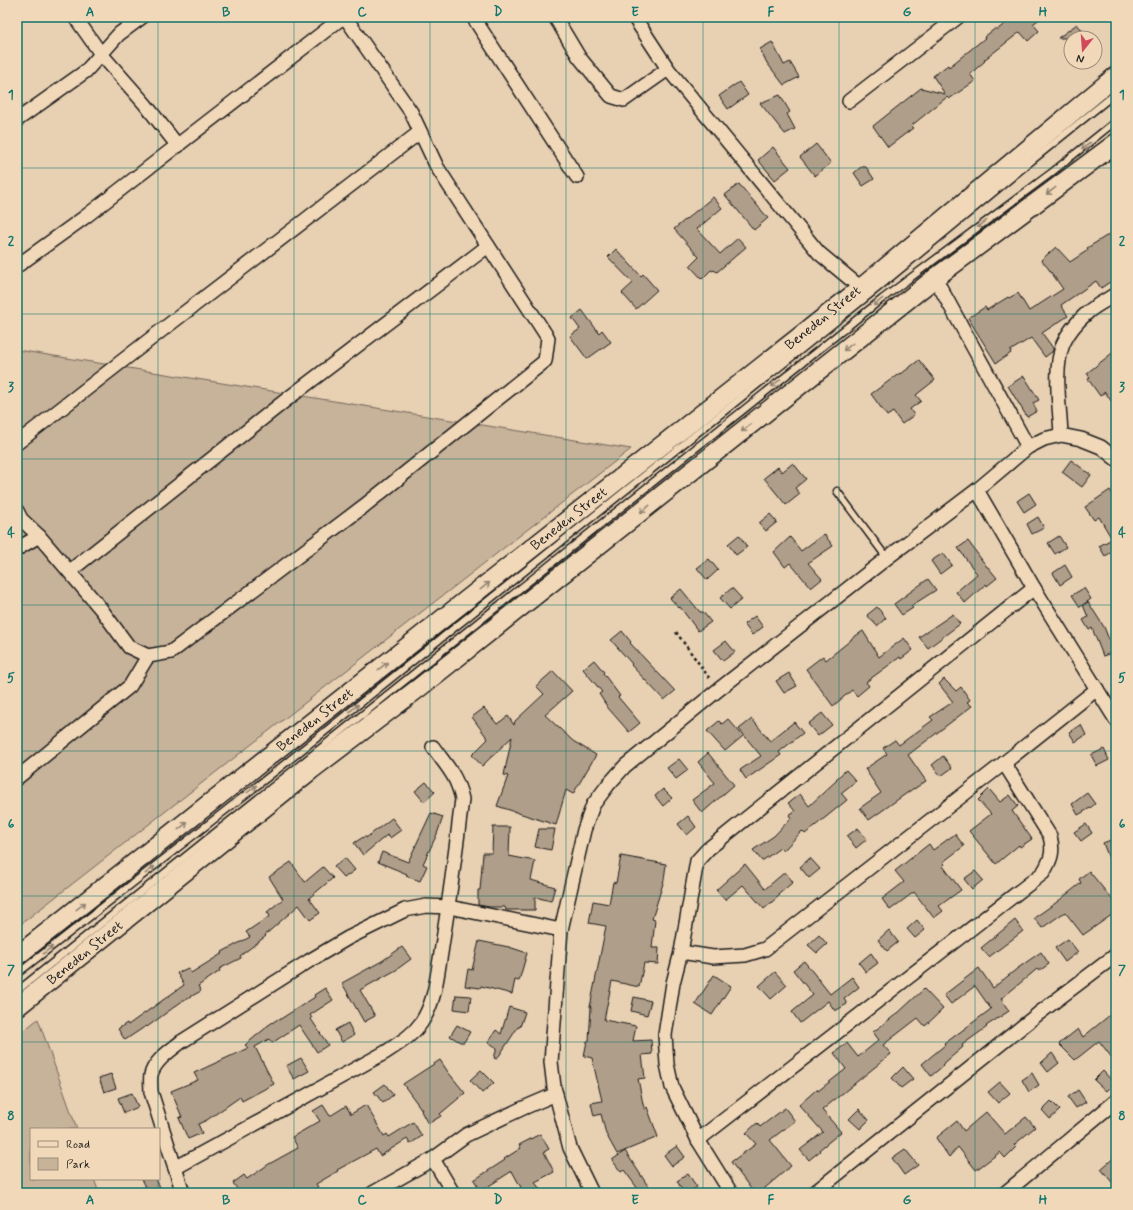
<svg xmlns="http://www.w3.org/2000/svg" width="1133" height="1210" font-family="Mynerve,sans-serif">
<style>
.green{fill:#c7b29a;stroke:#72675b}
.building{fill:#af9e89;stroke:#1c1c1c}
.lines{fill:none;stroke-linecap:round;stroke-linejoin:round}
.service-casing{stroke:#1c1c1c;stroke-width:9}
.minor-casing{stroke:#1c1c1c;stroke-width:16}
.secondary-casing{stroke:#1c1c1c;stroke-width:21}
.path{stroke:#1c1c1c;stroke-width:2.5;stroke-dasharray:3 3;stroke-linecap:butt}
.service{stroke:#f1d8b9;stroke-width:6}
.minor{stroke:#f1d8b9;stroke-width:13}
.secondary{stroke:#f1d8b9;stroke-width:18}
.oneway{stroke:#918372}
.grid{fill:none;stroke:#0f766e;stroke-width:1;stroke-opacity:0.55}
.labels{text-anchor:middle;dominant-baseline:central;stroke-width:3;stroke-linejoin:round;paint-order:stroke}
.street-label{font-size:14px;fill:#1c1c1c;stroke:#f1d8b9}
.neatline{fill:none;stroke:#0f766e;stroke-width:1.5}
.grid-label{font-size:13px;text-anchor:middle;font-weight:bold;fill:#0f766e}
</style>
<rect width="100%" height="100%" fill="#e8d0b3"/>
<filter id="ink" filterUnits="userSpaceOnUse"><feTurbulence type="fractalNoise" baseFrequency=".025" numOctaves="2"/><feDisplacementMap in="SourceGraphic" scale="8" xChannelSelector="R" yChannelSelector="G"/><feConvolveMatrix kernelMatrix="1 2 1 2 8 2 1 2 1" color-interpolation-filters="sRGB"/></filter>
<g filter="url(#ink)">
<!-- green -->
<g class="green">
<polygon points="17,350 631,449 17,927"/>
<polygon points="38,1019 77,1129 31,1129 31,1179 94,1179 99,1193 17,1193 17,1036"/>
</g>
<!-- building -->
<g class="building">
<polygon points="1013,17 1042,17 1033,24 1039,31 1028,41 1020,32 984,60 985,61 970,74 975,81 949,99 947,97 911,126 913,128 888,147 873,126 921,88 945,94 933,76 948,65 949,67 985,38 984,37 996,28 997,30"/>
<polygon points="1077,24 1088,38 1058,38"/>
<polygon points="772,42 784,65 790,62 799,77 784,85 767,63 760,49"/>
<polygon points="739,82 748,95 728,109 719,96"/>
<polygon points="780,95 790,112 787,114 795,129 785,134 760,103"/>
<polygon points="816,144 831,163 815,176 800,157"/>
<polygon points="773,147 790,168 775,180 758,160"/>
<polygon points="861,167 866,167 874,179 863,186 854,173"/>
<polygon points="739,184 768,218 754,230 725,195"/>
<polygon points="713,197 722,208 697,229 720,254 738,238 746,247 717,272 714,270 713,271 711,270 702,279 690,266 699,257 674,229"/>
<polygon points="1116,230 1116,278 1101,288 1096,281 1061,305 1068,316 1042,333 1053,348 1053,351 1045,357 1031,338 1010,351 1011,353 996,363 968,318 985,307 987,310 1008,297 1009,298 1018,293 1029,311 1063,289 1048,268 1041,260 1056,247 1070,262 1088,250 1087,248"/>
<polygon points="616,249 641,276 643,274 657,290 636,309 622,293 633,283 608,257"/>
<polygon points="582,310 599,333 602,330 611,342 587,359 570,336 580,329 572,318"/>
<polygon points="1116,350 1116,408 1105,392 1100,396 1088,379 1090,378 1087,373"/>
<polygon points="919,360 935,380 916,395 921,401 910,409 914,415 902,424 893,412 887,416 871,394 900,373 901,374"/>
<polygon points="1024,376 1039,400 1033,403 1037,411 1027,417 1008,386"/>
<polygon points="1071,460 1091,475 1082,487 1062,472"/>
<polygon points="793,463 806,479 795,488 800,494 786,505 764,478 778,467 782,472"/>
<polygon points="1110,490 1116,499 1116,550 1105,556 1099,546 1112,539 1099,517 1094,520 1085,507"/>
<polygon points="1029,493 1036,504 1024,512 1017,501"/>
<polygon points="770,514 777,522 766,531 759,523"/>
<polygon points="1038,517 1044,528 1032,534 1027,524"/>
<polygon points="824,534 833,546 808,563 822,579 811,588 790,563 785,567 774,552 790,537 801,551"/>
<polygon points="739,535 747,547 736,555 728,544"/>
<polygon points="1059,536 1066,547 1055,554 1048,543"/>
<polygon points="968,541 987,567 988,567 997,578 987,586 986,584 965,603 956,592 977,574 958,548"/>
<polygon points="943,553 952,565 940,574 931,561"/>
<polygon points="709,559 718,570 707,580 697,568"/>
<polygon points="1065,565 1072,577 1060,585 1053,573"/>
<polygon points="928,579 936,590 911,606 913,608 902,615 894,604"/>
<polygon points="732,588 742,599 730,609 720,598"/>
<polygon points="1084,588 1091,599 1080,607 1072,595"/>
<polygon points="681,589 700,612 703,612 711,622 698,631 680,607 679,608 670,598"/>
<polygon points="1088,602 1104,627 1114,652 1103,656 1092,628 1089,630 1083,620 1088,617 1083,605"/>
<polygon points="877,607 886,618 877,626 867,615"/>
<polygon points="953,614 960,624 928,648 919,637"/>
<polygon points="755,616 763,627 752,635 744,624"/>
<polygon points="622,631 631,642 630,643 675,691 664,700 631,665 632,664 611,640"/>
<polygon points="863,631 879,657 904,638 913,650 901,659 900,657 866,682 869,686 857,696 852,690 833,706 806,669 823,656 826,660 851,640 851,639"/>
<polygon points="726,641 735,652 723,661 714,650"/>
<polygon points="594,660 604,672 603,673 620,696 618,697 640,723 629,732 608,708 599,694 602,692 583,669"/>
<polygon points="553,671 572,691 545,715 573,741 596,755 573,794 566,790 556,825 497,806 508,776 504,775 512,737 482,766 472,755 488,739 472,717 484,708 497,724 508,716 514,725 515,721 544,694 536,686"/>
<polygon points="789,673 797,686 784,693 776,681"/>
<polygon points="944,679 956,691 961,687 970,700 967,702 972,706 908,755 926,781 914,789 914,788 869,820 860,808 881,793 865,769 887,754 883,748 895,740 899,745 933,720 930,717 953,702 939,684"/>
<polygon points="822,713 832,725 818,736 808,724"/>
<polygon points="728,719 743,736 725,751 707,731 719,721 722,724"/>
<polygon points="752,719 770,741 794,722 803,733 779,752 781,755 746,779 740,770 761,756 739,729"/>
<polygon points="1081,725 1086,735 1075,742 1069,732"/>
<polygon points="1104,749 1109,760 1097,766 1091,755"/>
<polygon points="708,753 734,785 702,813 692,800 715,783 698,762"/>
<polygon points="943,756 952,768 941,776 932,765"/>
<polygon points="679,759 688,770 676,779 667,768"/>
<polygon points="846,770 856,781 841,793 847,800 805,834 802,831 783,851 780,848 762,861 753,850 774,836 791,818 789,815 795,811 788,803 800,794 809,806 837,780 836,779"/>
<polygon points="426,782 435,792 424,802 415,791"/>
<polygon points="663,789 672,798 663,806 655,796"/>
<polygon points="989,789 1000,802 1010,795 1018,806 1012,811 1032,839 1020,847 1019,845 996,864 969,831 991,814 978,800"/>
<polygon points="1087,793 1095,804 1090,808 1078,815 1072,804"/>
<polygon points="431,813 443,817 437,834 423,864 427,866 420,881 406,876 407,874 378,862 382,852 408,862"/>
<polygon points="688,816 696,827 687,835 678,824"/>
<polygon points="392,818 401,830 390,838 387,835 363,855 354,843 365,836 366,838"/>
<polygon points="1086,824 1092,833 1081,841 1074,832"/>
<polygon points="493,827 510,827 509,856 535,861 531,880 555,887 551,901 535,897 535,910 506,910 505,907 490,907 478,905 478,890 480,890 483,853 492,853"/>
<polygon points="858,828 867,839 856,848 847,836"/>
<polygon points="539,829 555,829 551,850 535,847"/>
<polygon points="955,834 964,846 943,862 945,864 943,866 961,890 939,906 943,911 934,918 914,892 890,910 882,899 904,882 895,871 929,844 933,850"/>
<polygon points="1116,838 1116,874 1115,874 1103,843"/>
<polygon points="621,856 666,864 664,880 652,919 655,920 652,948 659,948 658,964 644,963 639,987 612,981 604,1020 636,1026 633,1041 651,1040 652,1054 642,1055 645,1078 638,1079 644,1109 647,1107 658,1137 617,1154 606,1134 601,1114 594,1116 591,1103 602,1101 592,1058 584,1056 587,1041 589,1041 591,1007 590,1007 606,926 589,923 593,901 609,904 613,882 616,883"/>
<polygon points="345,858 355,870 344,878 334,867"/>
<polygon points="810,858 820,869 809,878 800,867"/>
<polygon points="291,862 305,882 323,867 333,878 309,898 320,913 310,920 299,905 265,935 266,936 240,956 241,958 219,969 220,971 198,986 201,991 181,1002 147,1027 146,1026 125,1040 118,1029 127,1023 128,1025 184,985 177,973 188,968 191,973 223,953 222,952 250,937 246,932 270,916 267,912 283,899 269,877"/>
<polygon points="745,864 765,889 785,872 793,882 779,894 780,895 764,909 743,885 725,900 716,890"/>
<polygon points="975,871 983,880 972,889 964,879"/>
<polygon points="1089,871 1116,904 1116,912 1083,935 1065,912 1042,928 1034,918 1057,902 1081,883 1079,879"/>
<polygon points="917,920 925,930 915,938 907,929"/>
<polygon points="1015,920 1023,931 989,957 981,948"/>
<polygon points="889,930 898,942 887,951 878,940"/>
<polygon points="819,935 827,944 817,953 808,945"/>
<polygon points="1068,939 1078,952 1065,962 1055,948"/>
<polygon points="479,941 509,947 527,953 519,981 515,980 512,994 481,986 480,988 465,986 468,969 472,970"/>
<polygon points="402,947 411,959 396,970 360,990 375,1016 364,1022 342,983 382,961"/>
<polygon points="1041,952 1049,964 1039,971 1037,969 1001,999 1009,1011 986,1026 987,1027 962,1045 963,1047 942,1065 943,1066 931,1076 922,1064 945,1045 944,1044 991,1009 975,986 951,1004 944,995 979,968 993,988 1018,968"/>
<polygon points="871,953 878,963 866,972 859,963"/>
<polygon points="804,961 830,994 852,977 859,987 844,999 847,1004 835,1011 828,1001 800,1023 792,1012 813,995 793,970"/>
<polygon points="775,972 787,985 771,999 759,986"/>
<polygon points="714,975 731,986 712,1015 695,1004"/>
<polygon points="325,988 333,1000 310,1015 312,1018 311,1019 328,1045 317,1052 299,1025 272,1043 269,1039 255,1047 274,1084 242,1101 240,1097 207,1120 198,1124 202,1133 188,1139 179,1118 182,1117 171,1091 198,1080 194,1073 248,1048 245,1045 267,1027 267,1026 278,1019 279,1020 315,997 314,995"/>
<polygon points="924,989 943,1009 925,1026 918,1018 883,1045 891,1054 822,1110 841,1132 819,1150 820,1151 809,1160 800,1150 823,1132 799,1105 817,1089 818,1091 846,1069 834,1053 847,1043 858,1057 879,1040 873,1032 898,1013"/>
<polygon points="456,995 471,996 469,1011 454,1009"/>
<polygon points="634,997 651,1001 647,1015 631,1011"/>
<polygon points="509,1007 525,1012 520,1027 518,1027 497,1059 494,1058 497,1048 488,1042 496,1030 501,1034"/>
<polygon points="1116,1010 1116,1063 1099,1041 1075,1060 1059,1044 1078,1029 1083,1037"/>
<polygon points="348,1023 354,1035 342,1042 335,1030"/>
<polygon points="457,1025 470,1032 464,1042 460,1042 450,1036"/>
<polygon points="1052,1053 1059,1063 1048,1072 1041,1063"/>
<polygon points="301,1058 309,1071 294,1079 286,1066"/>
<polygon points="440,1060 448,1072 465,1093 440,1114 441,1116 428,1124 421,1111 422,1110 403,1084"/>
<polygon points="903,1067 913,1079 901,1088 892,1078"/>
<polygon points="481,1070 494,1083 482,1093 470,1080"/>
<polygon points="1103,1071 1114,1083 1106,1091 1094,1080"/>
<polygon points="1032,1073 1039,1085 1029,1092 1022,1080"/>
<polygon points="111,1074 116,1088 104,1092 99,1078"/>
<polygon points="1000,1082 1010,1093 998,1103 988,1092"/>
<polygon points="385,1084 393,1095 383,1103 374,1092"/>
<polygon points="1078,1090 1086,1102 1076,1108 1068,1097"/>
<polygon points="132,1093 138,1107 124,1113 118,1098"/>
<polygon points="1051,1101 1060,1110 1050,1119 1042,1110"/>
<polygon points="323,1105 330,1116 346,1106 351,1114 366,1105 384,1136 387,1134 389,1137 413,1122 422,1136 410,1144 407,1139 380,1156 376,1149 337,1170 338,1171 316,1184 318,1187 309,1193 240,1193 233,1183 244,1175 247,1179 269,1164 298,1148 292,1137 320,1121 313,1111"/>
<polygon points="785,1108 795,1121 770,1140 791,1166 759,1193 754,1193 731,1162 756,1144 746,1133 757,1123 760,1127"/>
<polygon points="859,1109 869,1120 860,1129 849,1119"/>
<polygon points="986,1112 1005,1134 1026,1117 1035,1127 1014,1145 1016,1147 1005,1158 1000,1152 976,1170 958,1147 949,1157 936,1138 957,1121 964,1131"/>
<polygon points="540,1134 549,1149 544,1152 554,1172 535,1182 542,1193 524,1193 512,1171 481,1191 474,1180 505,1160 504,1159 521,1148 519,1145"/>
<polygon points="677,1146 685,1157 672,1166 664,1155"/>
<polygon points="905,1149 918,1165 904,1175 892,1158"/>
<polygon points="625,1151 650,1189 645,1193 641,1193 624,1170 621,1172 612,1160"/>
<polygon points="1116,1156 1116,1187 1101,1169"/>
<polygon points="688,1174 697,1187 688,1193 684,1193 677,1181"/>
<polygon points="141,1179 156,1179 163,1193 148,1193"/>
</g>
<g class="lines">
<defs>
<g id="service">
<polyline points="837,491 887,558"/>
<polyline points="17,974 272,774 878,288 1034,159 1116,93"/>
<polyline points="17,991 882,299 1051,173 1116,121"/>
</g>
<g id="minor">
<polyline points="75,17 101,54 145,104 178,146"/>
<polyline points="473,17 577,177"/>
<polyline points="555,17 579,57 611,96 624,100 668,69"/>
<polyline points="634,17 668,69 819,253 861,288"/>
<polyline points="849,101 958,17"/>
<polyline points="17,120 86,71 119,34 142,17"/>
<polyline points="17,266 85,217 343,17"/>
<polyline points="935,278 1028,447"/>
<path d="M1061,435C1060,406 1053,371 1063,344C1068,332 1078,321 1088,312C1096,305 1107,300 1116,294"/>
<polyline points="17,443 162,330 420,132"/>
<polyline points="977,490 1034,588 1116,720"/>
<polyline points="17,511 21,519 39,536 101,609 129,647 148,656 171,652 364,506 545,361 548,338 437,167 411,112 345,17"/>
<polyline points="17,549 39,536"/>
<polyline points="70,571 286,400 488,246"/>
<polyline points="17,778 130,686 148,656"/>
<polyline points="681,952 713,957 745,955 765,949 1004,763 1097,689"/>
<path d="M698,1140L1043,873C1051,860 1054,852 1050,836L1004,763"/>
<polyline points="433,1159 453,1193"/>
<path d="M175,1168L386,1052C399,1043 412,1036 421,1023C435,1003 437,976 441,953C449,902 456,851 462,799C456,774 447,767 433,747"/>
<path d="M183,1193L151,1092C151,1087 150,1080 151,1075C154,1061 170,1051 181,1042L309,961L348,938L405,910L426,906L449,907L561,930"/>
<polyline points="373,1193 433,1159 466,1135 521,1109 556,1094"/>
<polyline points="592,1193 570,1148 554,1087 551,1062 561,930 584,830 593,805 608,785 625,766 718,690 887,558 977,490 1028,447 1044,439 1061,435 1081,439 1101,447 1116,459"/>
<polyline points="731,1193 698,1140 672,1087 667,1064 665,1035 673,983 681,952 697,861 708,849 1034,588"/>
<polyline points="814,1193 1038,1014 1116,955"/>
<polyline points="1005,1193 1116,1101"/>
</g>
<g id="secondary">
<polyline points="17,956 293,737 856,292 1116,76"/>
<polyline points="17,1007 311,770 420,687 935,278 1116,143"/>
</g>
</defs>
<!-- service casing -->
<use href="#service" class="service-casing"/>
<!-- minor casing -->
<use href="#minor" class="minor-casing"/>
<!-- secondary casing -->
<use href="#secondary" class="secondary-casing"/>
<!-- path -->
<polyline class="path" points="676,632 710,679"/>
<!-- service -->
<use href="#service" class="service"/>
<!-- minor -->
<use href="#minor" class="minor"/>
<!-- secondary -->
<use href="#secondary" class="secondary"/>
</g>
<!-- one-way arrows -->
<defs><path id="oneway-shaft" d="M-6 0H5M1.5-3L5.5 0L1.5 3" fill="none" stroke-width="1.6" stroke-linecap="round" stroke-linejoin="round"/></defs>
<g class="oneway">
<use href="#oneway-shaft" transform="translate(1086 146) rotate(141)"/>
<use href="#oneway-shaft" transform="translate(1051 191) rotate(143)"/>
<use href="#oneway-shaft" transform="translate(982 224) rotate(143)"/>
<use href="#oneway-shaft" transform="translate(878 302) rotate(142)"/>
<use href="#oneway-shaft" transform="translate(848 347) rotate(142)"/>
<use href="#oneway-shaft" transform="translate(776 383) rotate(141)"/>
<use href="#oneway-shaft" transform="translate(746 428) rotate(142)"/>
<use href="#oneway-shaft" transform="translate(645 509) rotate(142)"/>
<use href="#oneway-shaft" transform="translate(485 586) rotate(-38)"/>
<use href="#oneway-shaft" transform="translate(383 666) rotate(-38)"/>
<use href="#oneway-shaft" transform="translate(354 708) rotate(-39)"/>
<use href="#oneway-shaft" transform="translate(252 789) rotate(-38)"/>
<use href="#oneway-shaft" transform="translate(183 826) rotate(-38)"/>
<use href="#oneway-shaft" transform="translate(150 870) rotate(-38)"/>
<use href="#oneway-shaft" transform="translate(81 906) rotate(-38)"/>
<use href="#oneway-shaft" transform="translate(48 950) rotate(-38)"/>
</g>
</g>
<!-- grid -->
<path class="grid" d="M158,17V1129M294,17V1193M430,17V1193M566,17V1193M703,17V1193M839,17V1193M975,17V1193M17,168H1116M17,314H1116M17,459H1116M17,605H1116M17,751H1116M17,896H1116M17,1042H1116M158,1179V1193"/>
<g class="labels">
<!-- street labels -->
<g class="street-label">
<text transform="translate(823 318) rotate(-39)">Beneden Street</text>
<text transform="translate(569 519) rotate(-38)">Beneden Street</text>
<text transform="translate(315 720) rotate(-38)">Beneden Street</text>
<text transform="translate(85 953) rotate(-39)">Beneden Street</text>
</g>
</g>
<!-- margin -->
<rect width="1133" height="1210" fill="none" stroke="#f1d8b9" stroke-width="44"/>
<!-- legend -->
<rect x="30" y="1128" width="130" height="52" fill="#f1d8b9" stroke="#9c8d7a"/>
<rect x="38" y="1141" width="20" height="6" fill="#f1d8b9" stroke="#9c8d7a"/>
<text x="66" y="1148" font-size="12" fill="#1c1c1c">Road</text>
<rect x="38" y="1158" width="20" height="12" fill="#c7b29a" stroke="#9c8d7a"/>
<text x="66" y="1168" font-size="12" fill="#1c1c1c">Park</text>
<!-- north arrow -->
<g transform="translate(1083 50) rotate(197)"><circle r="19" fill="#f1d8b9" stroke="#9c8d7a"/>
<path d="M0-3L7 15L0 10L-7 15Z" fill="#d1495b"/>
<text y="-6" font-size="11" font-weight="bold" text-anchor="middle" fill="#1c1c1c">N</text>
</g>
<rect x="22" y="22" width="1089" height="1166" class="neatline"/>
<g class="grid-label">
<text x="90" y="16">A</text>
<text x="226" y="16">B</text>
<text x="362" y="16">C</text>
<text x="498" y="16">D</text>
<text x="635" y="16">E</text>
<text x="771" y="16">F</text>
<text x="907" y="16">G</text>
<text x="1043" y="16">H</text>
<text x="11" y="99">1</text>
<text x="1122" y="99">1</text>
<text x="11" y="245">2</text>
<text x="1122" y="245">2</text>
<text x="11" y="391">3</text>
<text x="1122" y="391">3</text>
<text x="11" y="537">4</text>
<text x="1122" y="537">4</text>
<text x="11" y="682">5</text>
<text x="1122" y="682">5</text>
<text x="11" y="828">6</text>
<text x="1122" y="828">6</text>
<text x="11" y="974">7</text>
<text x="1122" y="974">7</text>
<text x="11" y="1120">8</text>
<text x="1122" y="1120">8</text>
<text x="90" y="1204">A</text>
<text x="226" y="1204">B</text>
<text x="362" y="1204">C</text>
<text x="498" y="1204">D</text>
<text x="635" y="1204">E</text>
<text x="771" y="1204">F</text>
<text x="907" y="1204">G</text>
<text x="1043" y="1204">H</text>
</g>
</svg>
